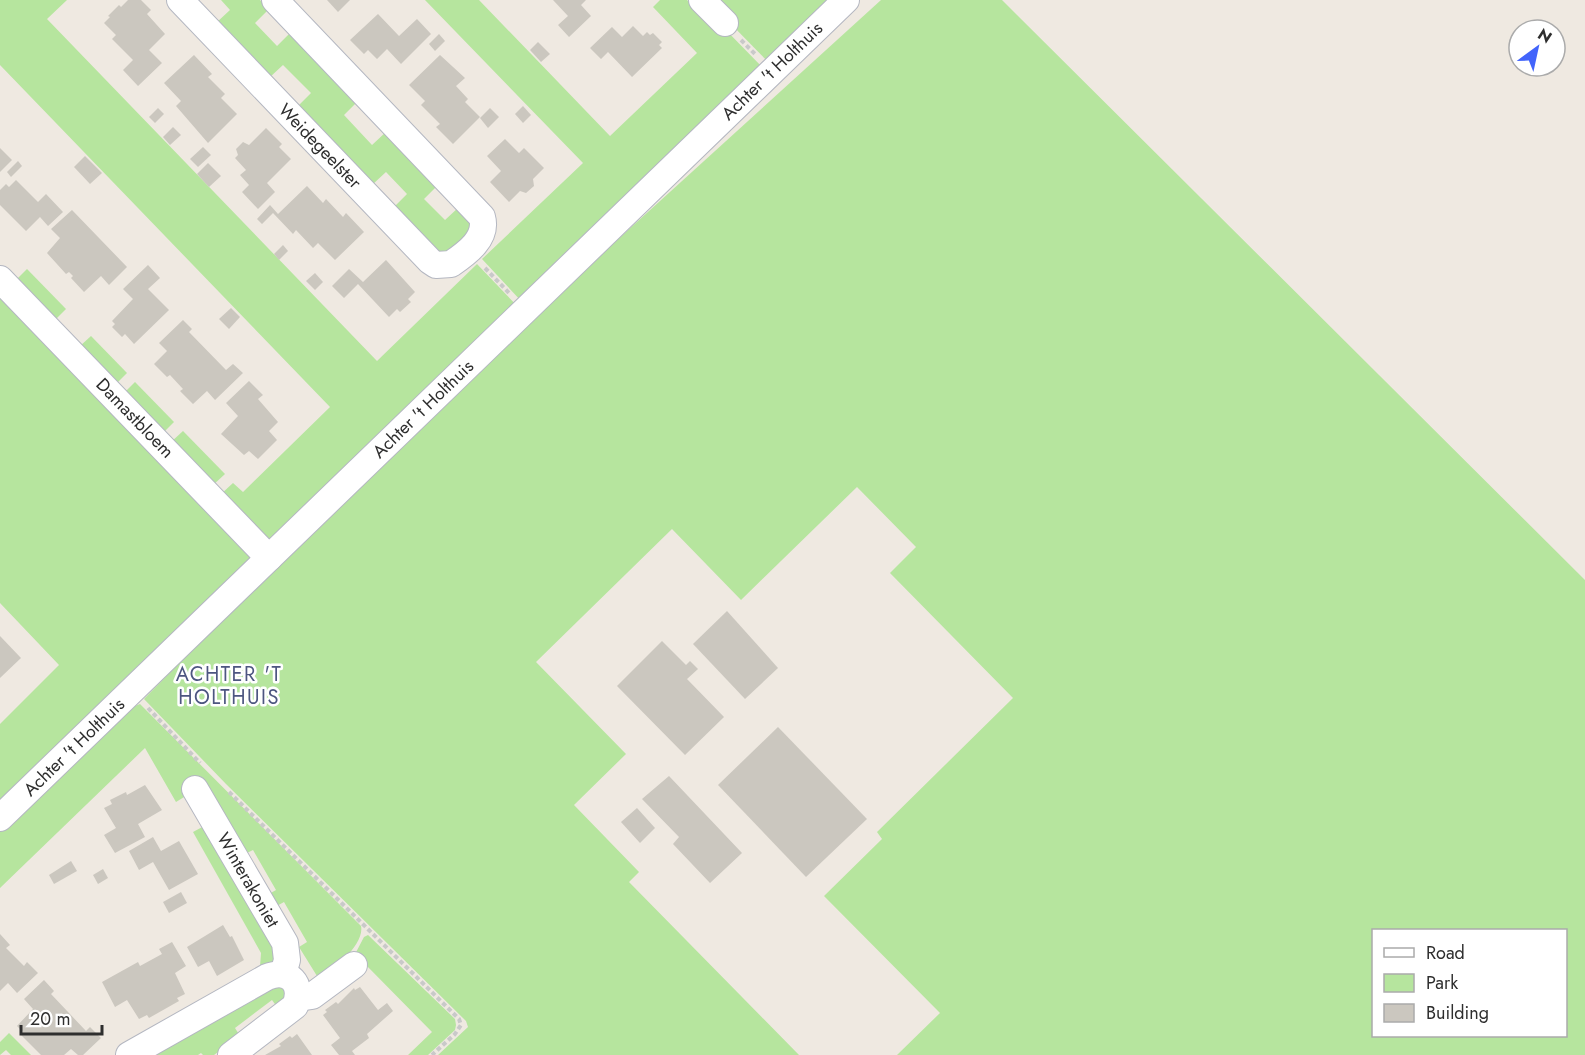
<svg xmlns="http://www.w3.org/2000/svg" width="1585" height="1055" font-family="Jost,sans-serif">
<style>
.green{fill:#b6e59e;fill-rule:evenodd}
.building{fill:#cbc7bf}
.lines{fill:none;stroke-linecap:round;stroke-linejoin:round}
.street-casing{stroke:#b4b7c1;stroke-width:28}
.path{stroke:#c9c9c9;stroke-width:4;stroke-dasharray:4.5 3;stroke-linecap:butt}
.street{stroke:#fff;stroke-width:26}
.labels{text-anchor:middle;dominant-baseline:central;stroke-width:5;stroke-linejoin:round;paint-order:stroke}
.street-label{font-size:18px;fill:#2e2e2e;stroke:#fff}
.neighbourhood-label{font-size:20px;letter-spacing:1.5px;fill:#4d5680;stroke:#fff}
</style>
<rect width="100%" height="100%" fill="#efe9e1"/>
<!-- green -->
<g class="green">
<polygon points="0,0 67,0 47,19 377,361 477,264 518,307 270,547 220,495 233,483 243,492 330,407 0,65"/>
<polygon points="221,0 260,0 269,9 255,23 277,46 291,32 358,101 344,115 372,145 387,131 438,185 424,199 445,220 459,207 469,218 471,230 450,251 437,253 393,208 407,194 386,172 372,185 297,107 311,93 283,65 269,78 216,23 230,10"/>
<polygon points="425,0 479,0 610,136 697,53 653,7 660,0 687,0 716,30 721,25 765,70 523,303 482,259 583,163"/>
<polygon points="716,0 837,0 770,64 727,20"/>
<path d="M881,0H1002L1585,580V1055H897L940,1013L824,896L882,839L877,832L1013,698L890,573L916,547L857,487L741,600L672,529L536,662L626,754L574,805L639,872L629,882L799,1055H438L468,1027L466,1021L226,784L144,699L302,537L495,351ZM1374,930H1566V1036H1374Z"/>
<polygon points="27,269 66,309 54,321 15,281"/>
<polygon points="0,294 257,560 0,810 0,724 59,665 0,603"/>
<polygon points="91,336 127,373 115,385 79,347"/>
<polygon points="135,382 174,422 162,434 123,394"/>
<polygon points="183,431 225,474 212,486 170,443"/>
<path d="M140,704L361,926C365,944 332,973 317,976L299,947L307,942L284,902L275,907L269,894L276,890L253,850L245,854L189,794L176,802L145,748L0,888V827L117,713Z"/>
<polygon points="206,825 275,942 274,960 270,964 260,967 261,953 193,832"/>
<polygon points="368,935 455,1019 456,1025 455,1030 428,1055 408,1055 432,1032 367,966 362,969 353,958 364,937"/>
<path d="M277,985L284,989C286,997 283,1001 277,1007L272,1000L235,1028L240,1036L214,1055H203L201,1053L198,1055H151Z"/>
<polygon points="9,1033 31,1055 11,1055 6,1050 0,1055 0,1042"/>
</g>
<!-- building -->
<g class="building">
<polygon points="128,0 141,0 151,10 147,14 165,34 149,50 162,63 138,86 123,70 133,60 112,39 116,35 104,23 110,17 108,16 119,5 121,7"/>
<polygon points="327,0 350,0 338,12"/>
<polygon points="553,0 586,0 581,5 591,16 569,37 558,25 568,16"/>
<polygon points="378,14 399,36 417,19 431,34 401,64 387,49 377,59 368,50 364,54 350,40"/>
<polygon points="633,26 643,36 647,32 650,35 653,33 662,42 659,45 662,48 632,77 608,52 601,59 590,48 612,27 622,37"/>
<polygon points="439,34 445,41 435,51 429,44"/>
<polygon points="538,42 550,54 541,62 530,50"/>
<polygon points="194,55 212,74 208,77 225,94 221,98 237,114 208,143 176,106 181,101 164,83"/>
<polygon points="440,55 465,78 456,86 468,99 465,102 480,117 453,144 436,127 440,124 421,105 425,101 409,85"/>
<polygon points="523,106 531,115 523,123 515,114"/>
<polygon points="158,108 164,114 155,123 149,117"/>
<polygon points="490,108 499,117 488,128 480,118"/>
<polygon points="173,127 181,135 170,145 163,137"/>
<polygon points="266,128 282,144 279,147 291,159 267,183 275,192 258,209 242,192 249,185 240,175 246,170 235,158 238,155 236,149 243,142 249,145"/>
<polygon points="505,139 519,153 524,148 544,168 533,179 534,186 526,193 520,191 509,202 490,182 501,171 487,156"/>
<polygon points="203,147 211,155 198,167 190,159"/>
<polygon points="0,148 12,160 0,172"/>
<polygon points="85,156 102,173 90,184 74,167"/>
<polygon points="18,161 22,166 11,177 7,172"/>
<polygon points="208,163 221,176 209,187 197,174"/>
<polygon points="16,180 38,202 46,194 63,212 48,226 40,217 26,231 0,205 0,190 6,184 9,187"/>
<polygon points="307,186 323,203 326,199 343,217 346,213 364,232 335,260 318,243 313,248 296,230 293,234 273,213 262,224 257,219 270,205 278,214"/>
<polygon points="72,210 127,267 109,285 101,276 84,292 71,278 73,276 69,272 66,274 47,253 60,238 51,229"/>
<polygon points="283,245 288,251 279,260 274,254"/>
<polygon points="386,260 415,292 408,299 411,302 400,312 397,309 389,317 358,284 344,298 332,286 349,269 363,282"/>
<polygon points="148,265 160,278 148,289 169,310 134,344 125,334 122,337 112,327 115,324 112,321 133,299 123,289"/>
<polygon points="315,273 323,282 315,290 306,281"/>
<polygon points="231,308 240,317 229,329 219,319"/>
<polygon points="183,320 192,329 189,332 226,370 233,364 243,373 215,400 207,391 193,404 180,391 183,389 170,375 167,377 154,364 167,351 159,343"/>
<polygon points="249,381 263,395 258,399 278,422 269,431 277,440 258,459 249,451 244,455 221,434 238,416 226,403"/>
<polygon points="727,611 778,668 745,699 693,644"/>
<polygon points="0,636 21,658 0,678"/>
<polygon points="662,641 686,665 690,661 698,669 687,679 724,717 685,755 617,686"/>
<polygon points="778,727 867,819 806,877 718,785"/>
<polygon points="669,776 742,853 710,883 673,844 679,837 642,799"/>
<polygon points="145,785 162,810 138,824 145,837 115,853 104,835 116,828 104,808 112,804 110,800 126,792 127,795"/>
<polygon points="637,808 655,828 640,843 621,822"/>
<polygon points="153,837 161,851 179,841 198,874 169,890 153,862 139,870 129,851"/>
<polygon points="71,861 77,871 54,884 49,875"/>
<polygon points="103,869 108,878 98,884 93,875"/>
<polygon points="181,892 187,903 169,913 163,902"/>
<polygon points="223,925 230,937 232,936 244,960 217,976 209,961 198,967 187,947"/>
<polygon points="0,934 10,945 6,948 24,966 27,962 38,973 17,993 8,983 0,991"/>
<polygon points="172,942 186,966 175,973 185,994 177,998 179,1001 149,1018 147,1015 139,1019 127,1000 115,1007 102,982 138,962 140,966 162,954 159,949"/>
<polygon points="44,980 54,991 51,994 86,1031 90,1027 101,1038 83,1055 78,1055 71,1049 64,1055 41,1055 21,1035 23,1032 17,1026 33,1009 24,999"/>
<polygon points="360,987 378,1010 387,1003 393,1011 367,1034 369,1038 352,1051 355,1055 339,1055 331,1045 340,1038 323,1015 327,1012 325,1010 336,1002 338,1004 354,988 355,990"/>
<polygon points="297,1034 312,1055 265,1055 281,1046 279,1044 290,1036 292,1038"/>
</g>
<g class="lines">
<defs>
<g id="street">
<path d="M180,0L430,261L436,265L451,264C467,253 488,238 482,217L275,0"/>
<polyline points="702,0 725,23"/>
<polyline points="0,279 269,558"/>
<polyline points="195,789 285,943 287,960 283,974"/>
<polyline points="0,818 846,0"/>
<polyline points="298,998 312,996 354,965"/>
<path d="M129,1055L267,977C289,968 304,984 295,1006L231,1055"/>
</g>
</defs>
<!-- street casing -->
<use href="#street" class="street-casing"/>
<!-- path -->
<g class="path">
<polyline points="741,40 755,54"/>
<polyline points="485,268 509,293"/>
<polyline points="148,708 200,763"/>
<polyline points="229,792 459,1019 461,1025 455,1034 432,1055"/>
</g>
<!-- street -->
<use href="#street" class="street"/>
</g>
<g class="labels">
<!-- street labels -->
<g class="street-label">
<text transform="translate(772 71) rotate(-44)">Achter 't Holthuis</text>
<text transform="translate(320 146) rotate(46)">Weidegeelster</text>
<text transform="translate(423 409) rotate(-44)">Achter 't Holthuis</text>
<text transform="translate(135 418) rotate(46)">Damastbloem</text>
<text transform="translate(74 747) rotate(-44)">Achter 't Holthuis</text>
<text transform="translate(248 880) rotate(60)">Winterakoniet</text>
</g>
<!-- neighbourhood labels -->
<g class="neighbourhood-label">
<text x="229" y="674">ACHTER 'T<tspan x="229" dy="23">HOLTHUIS</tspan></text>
</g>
</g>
<!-- legend -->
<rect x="1372" y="929" width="195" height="108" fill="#ffffff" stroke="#ababab" stroke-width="1.5"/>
<rect x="1384" y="948" width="30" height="9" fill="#ffffff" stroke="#ababab" stroke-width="1.5"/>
<text x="1426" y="959" font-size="18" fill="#2e2e2e">Road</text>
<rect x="1384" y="974" width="30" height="18" fill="#b6e59e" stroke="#ababab" stroke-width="1.5"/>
<text x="1426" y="989" font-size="18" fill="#2e2e2e">Park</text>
<rect x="1384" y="1004" width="30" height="18" fill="#cbc7bf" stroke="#ababab" stroke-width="1.5"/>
<text x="1426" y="1019" font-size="18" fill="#2e2e2e">Building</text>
<!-- north arrow -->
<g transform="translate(1537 48) rotate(33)"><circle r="28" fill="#ffffff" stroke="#ababab" stroke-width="1.5"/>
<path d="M0-4.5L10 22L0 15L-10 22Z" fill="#4264fb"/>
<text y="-9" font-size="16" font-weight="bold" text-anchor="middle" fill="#2e2e2e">N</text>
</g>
<!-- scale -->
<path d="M21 1025v9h81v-9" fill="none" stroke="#2e2e2e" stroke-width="3"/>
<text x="30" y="1025" font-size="18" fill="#2e2e2e" stroke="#ffffff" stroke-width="4.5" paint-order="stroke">20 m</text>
</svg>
